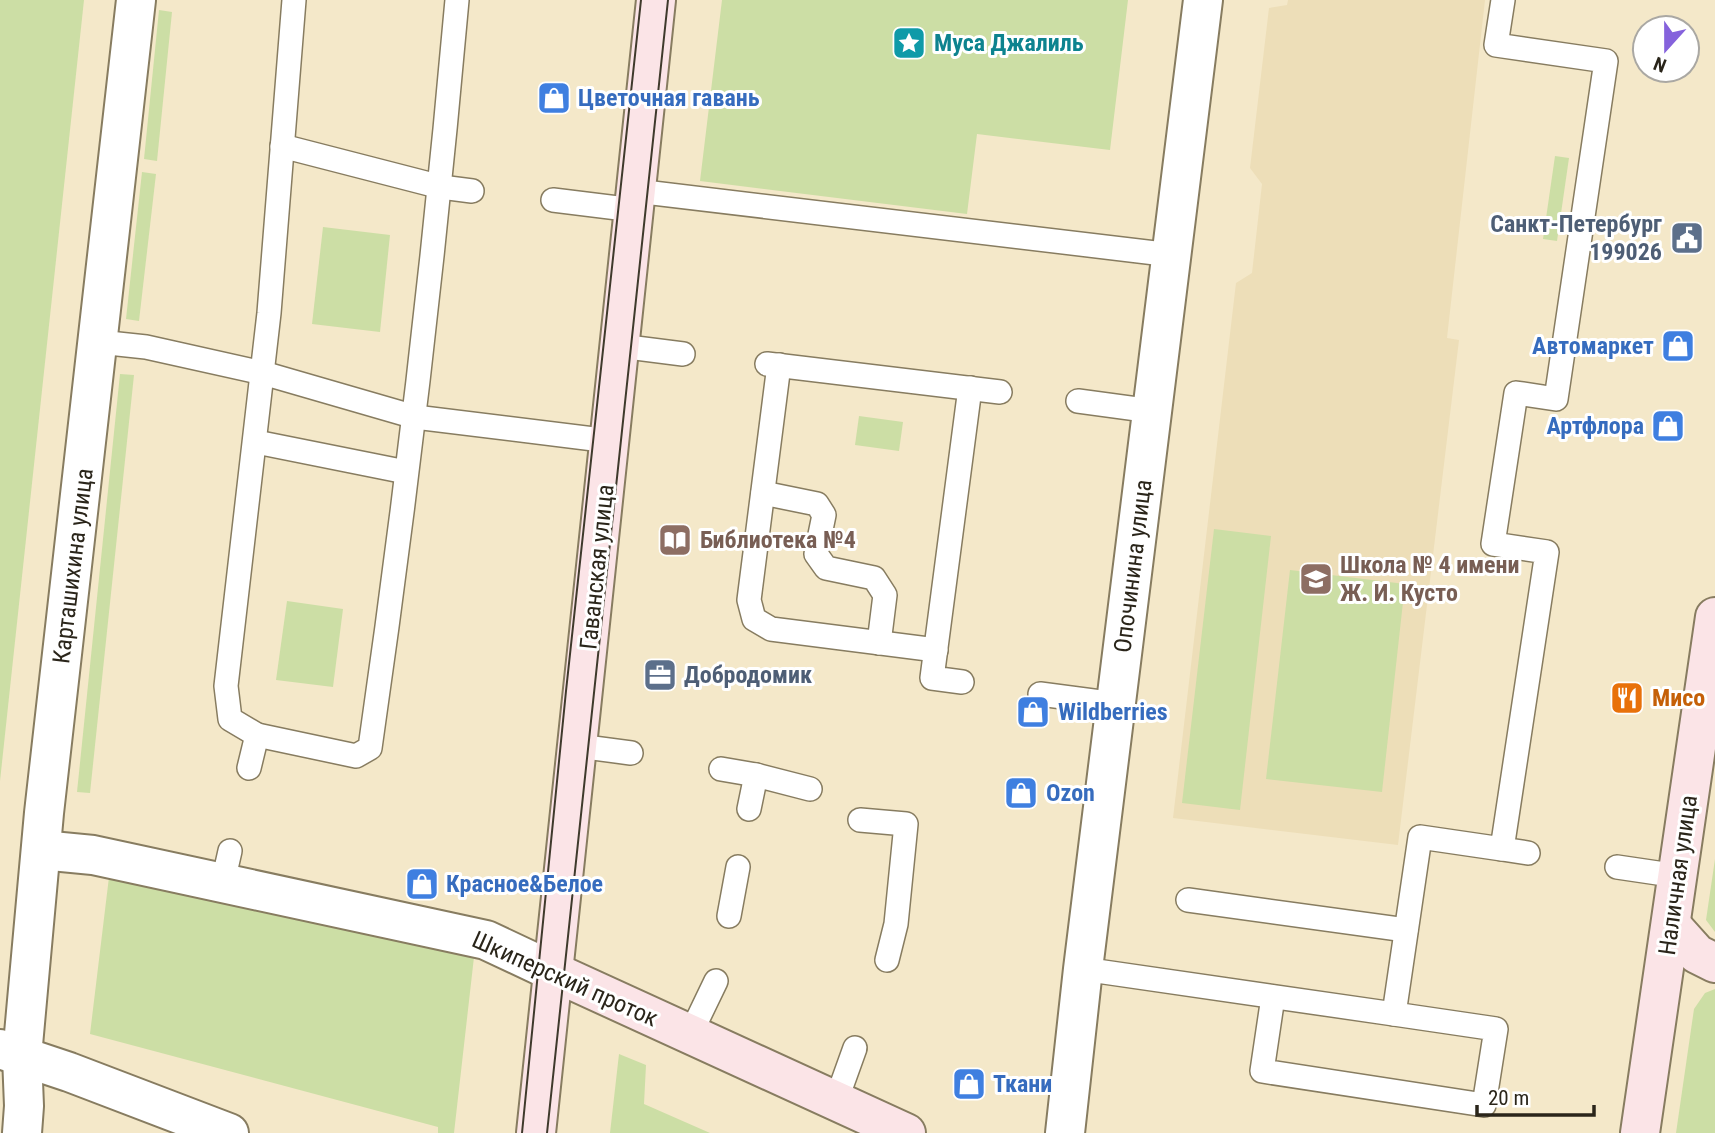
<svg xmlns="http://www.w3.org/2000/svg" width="1715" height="1133" font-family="'Roboto Condensed',sans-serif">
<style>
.built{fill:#eddeb8}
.green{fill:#ccdea5}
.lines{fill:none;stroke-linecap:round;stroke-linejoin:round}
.service-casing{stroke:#877c60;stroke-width:26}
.minor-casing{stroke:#877c60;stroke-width:42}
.secondary-casing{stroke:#877c60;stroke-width:42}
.service{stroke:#fff;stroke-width:23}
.minor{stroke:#fff;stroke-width:38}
.secondary{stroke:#fbe4e7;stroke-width:38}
.tram{stroke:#3f3a2c;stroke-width:2}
.labels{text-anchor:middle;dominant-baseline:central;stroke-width:6;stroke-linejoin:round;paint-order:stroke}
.culture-label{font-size:24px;font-weight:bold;fill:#0d838f;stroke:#fff;text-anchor:start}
.shop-label{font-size:24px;font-weight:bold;fill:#366cbe;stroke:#fff;text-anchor:start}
.service-label{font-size:24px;font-weight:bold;fill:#4e5e75;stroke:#fff;text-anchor:end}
.education-label{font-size:24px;font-weight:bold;fill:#785e54;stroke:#fff;text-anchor:start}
.street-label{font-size:24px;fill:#2a251a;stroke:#fff}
.food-label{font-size:24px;font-weight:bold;fill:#c56008;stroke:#fff;text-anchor:start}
</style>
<rect width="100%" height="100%" fill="#f4e8c9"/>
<!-- built -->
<polygon class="built" points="1288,0 1485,0 1447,338 1459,340 1398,845 1173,818 1236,283 1252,273 1262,184 1250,168 1269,8 1287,5"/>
<!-- green -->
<g class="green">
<polygon points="0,0 84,0 0,781"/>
<polygon points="722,0 1128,0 1110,150 977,134 967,214 700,181"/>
<polygon points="159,10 172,12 157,161 144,159"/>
<polygon points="1555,156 1569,158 1557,241 1543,239"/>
<polygon points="142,172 156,174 139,321 126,319"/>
<polygon points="323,227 390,235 380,332 312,324"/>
<polygon points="120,374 134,375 90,793 77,792"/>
<polygon points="859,416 903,422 899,451 855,445"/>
<polygon points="1214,529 1271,536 1240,810 1182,803"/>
<polygon points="1290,570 1405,584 1382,792 1266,779"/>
<polygon points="287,601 343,609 333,687 276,680"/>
<polygon points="1715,859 1715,932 1706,920"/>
<polygon points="109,877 474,957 454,1133 438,1133 438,1127 90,1034"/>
<polygon points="1715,989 1715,1133 1676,1133 1694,1009 1705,993"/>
<polygon points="619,1054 646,1065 644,1104 710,1133 610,1133"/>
</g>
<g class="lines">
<defs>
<g id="service">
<path d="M294,0L269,313L226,686L230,719L257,735L356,756L370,748C406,499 435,250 457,0"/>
<polyline points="282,146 441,187 472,191"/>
<polyline points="636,191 1172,255"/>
<polyline points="553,200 634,210"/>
<polyline points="99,342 146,347 263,373 415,417 610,441"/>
<polyline points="620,346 683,354"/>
<polyline points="767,364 1000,392"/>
<polyline points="779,365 749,600 754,619 771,629 936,650"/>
<polyline points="1078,401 1152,411"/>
<polyline points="256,442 406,472"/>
<polyline points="763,493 817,504 824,515 816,554 826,568 874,578 885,595 879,643"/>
<polyline points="962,682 932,678 970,388"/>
<polyline points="1040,694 1116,704"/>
<polyline points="578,746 631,753"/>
<polyline points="249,768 257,735"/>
<polyline points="721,769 756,775"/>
<polyline points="749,809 756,775 810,789"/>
<polyline points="860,820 906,824 896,924 887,960"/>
<polyline points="1502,849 1528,853"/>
<polyline points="1617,867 1678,876"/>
<polyline points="223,882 230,851"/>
<polyline points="1188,900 1406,930"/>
<polyline points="729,916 738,867"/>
<polyline points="1083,969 1394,1014"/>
<polyline points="1273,997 1262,1071 1484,1105 1496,1029 1394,1014 1420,837 1502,849 1547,552 1493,544 1516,393 1556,399 1606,61 1496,45 1503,0"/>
<polyline points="690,1035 716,981"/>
<polyline points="836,1101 855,1048"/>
</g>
<g id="minor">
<polyline points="41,850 93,855 486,940 554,972"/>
<polyline points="0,1049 69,1072 229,1133"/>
<polyline points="22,1133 24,1106 22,1056 44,813 136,0"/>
<polyline points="1065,1133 1083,969 1203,0"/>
</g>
<g id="secondary">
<polyline points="1671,925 1697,954 1715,963"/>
<polyline points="554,972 906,1133"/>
<polyline points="536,1133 656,0"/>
<polyline points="1640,1133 1715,617"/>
</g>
</defs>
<!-- service casing -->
<use href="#service" class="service-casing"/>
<!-- minor casing -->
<use href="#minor" class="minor-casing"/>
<!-- secondary casing -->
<use href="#secondary" class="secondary-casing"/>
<!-- service -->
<use href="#service" class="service"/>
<!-- minor -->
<use href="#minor" class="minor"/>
<!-- secondary -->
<use href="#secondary" class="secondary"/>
<!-- tram -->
<g class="tram">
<polyline points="522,1133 566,691 641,0"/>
<polyline points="547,1133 668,0"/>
</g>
</g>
<!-- icons -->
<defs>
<symbol id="sight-square" viewBox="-11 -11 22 22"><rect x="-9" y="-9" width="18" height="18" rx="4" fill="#0f9aa8" stroke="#fff"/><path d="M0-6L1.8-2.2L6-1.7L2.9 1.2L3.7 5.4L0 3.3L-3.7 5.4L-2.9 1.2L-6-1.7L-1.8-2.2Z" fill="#fff"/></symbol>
<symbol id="shop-square" viewBox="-11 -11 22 22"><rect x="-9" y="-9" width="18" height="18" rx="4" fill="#3f7fe0" stroke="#fff"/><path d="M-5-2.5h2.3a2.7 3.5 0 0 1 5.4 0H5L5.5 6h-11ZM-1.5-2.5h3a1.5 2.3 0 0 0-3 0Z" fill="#fff"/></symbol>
<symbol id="civic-square" viewBox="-11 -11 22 22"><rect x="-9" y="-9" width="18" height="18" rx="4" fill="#5c6f8a" stroke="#fff"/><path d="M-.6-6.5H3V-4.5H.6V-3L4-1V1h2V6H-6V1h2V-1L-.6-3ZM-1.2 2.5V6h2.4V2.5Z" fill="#fff"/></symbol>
<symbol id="library-square" viewBox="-11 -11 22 22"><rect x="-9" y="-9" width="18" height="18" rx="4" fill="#8d6e63" stroke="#fff"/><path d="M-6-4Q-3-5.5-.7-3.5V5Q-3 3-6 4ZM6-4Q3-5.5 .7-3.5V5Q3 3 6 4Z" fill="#fff"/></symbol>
<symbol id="school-square" viewBox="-11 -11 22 22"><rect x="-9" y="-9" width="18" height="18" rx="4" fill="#8d6e63" stroke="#fff"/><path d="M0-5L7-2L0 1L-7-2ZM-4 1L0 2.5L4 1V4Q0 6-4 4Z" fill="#fff"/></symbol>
<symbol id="office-square" viewBox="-11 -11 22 22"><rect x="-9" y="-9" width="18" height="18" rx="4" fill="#5c6f8a" stroke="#fff"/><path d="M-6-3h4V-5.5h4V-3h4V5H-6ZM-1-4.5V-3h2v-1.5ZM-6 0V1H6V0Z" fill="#fff"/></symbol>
<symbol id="restaurant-square" viewBox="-11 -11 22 22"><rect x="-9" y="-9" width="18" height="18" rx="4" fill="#e8710a" stroke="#fff"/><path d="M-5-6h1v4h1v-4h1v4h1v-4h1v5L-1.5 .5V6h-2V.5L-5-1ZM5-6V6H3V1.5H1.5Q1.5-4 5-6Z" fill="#fff"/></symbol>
</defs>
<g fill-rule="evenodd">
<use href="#sight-square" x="890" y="24" width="38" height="38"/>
<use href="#shop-square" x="535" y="79" width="38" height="38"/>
<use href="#civic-square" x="1668" y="219" width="38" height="38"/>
<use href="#shop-square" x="1659" y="327" width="38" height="38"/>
<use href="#shop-square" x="1649" y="407" width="38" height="38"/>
<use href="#library-square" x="656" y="521" width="38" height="38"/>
<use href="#school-square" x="1297" y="560" width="38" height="38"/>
<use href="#office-square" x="641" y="656" width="38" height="38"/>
<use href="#restaurant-square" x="1608" y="679" width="38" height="38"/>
<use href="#shop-square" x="1014" y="693" width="38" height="38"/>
<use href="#shop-square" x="1002" y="774" width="38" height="38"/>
<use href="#shop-square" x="403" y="865" width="38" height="38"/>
<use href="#shop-square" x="950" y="1065" width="38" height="38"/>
</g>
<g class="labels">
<!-- culture labels -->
<g class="culture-label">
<text x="934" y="43">Муса Джалиль</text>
</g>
<!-- shop labels -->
<g class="shop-label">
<text x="578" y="98">Цветочная гавань</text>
<text x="1654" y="346" text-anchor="end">Автомаркет</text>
<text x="1644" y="426" text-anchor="end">Артфлора</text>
<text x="1058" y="712">Wildberries</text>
<text x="1046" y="793">Ozon</text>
<text x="446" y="884">Красное&amp;Белое</text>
<text x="993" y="1084">Ткани</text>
</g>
<!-- service labels -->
<g class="service-label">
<text x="1662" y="224">Санкт-Петербург<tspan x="1662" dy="28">199026</tspan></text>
<text x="684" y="675" text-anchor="start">Добродомик</text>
</g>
<!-- education labels -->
<g class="education-label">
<text x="700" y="540">Библиотека №4</text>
<text x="1340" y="565">Школа № 4 имени<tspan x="1340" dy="28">Ж. И. Кусто</tspan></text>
</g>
<!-- street labels -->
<g class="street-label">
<text transform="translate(73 566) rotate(-83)">Карташихина улица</text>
<text transform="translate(1133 566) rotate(-83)">Опочинина улица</text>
<text transform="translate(597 567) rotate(-84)">Гаванская улица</text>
<text transform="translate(1678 875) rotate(-82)">Наличная улица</text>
<text transform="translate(565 979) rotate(24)">Шкиперский проток</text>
</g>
<!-- food labels -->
<g class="food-label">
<text x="1652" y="698">Мисо</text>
</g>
</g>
<!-- north arrow -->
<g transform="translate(1666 49) rotate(201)"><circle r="33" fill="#ffffff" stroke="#aaa8a3" stroke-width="2"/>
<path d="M0-5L12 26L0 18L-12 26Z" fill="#8562dc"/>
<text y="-10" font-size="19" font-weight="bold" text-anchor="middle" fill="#2a251a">N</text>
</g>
<!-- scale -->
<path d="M1477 1105v10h117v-10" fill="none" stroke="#2a251a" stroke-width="3.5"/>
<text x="1488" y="1105" font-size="21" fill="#2a251a" stroke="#ffffff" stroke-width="5" paint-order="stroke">20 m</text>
</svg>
